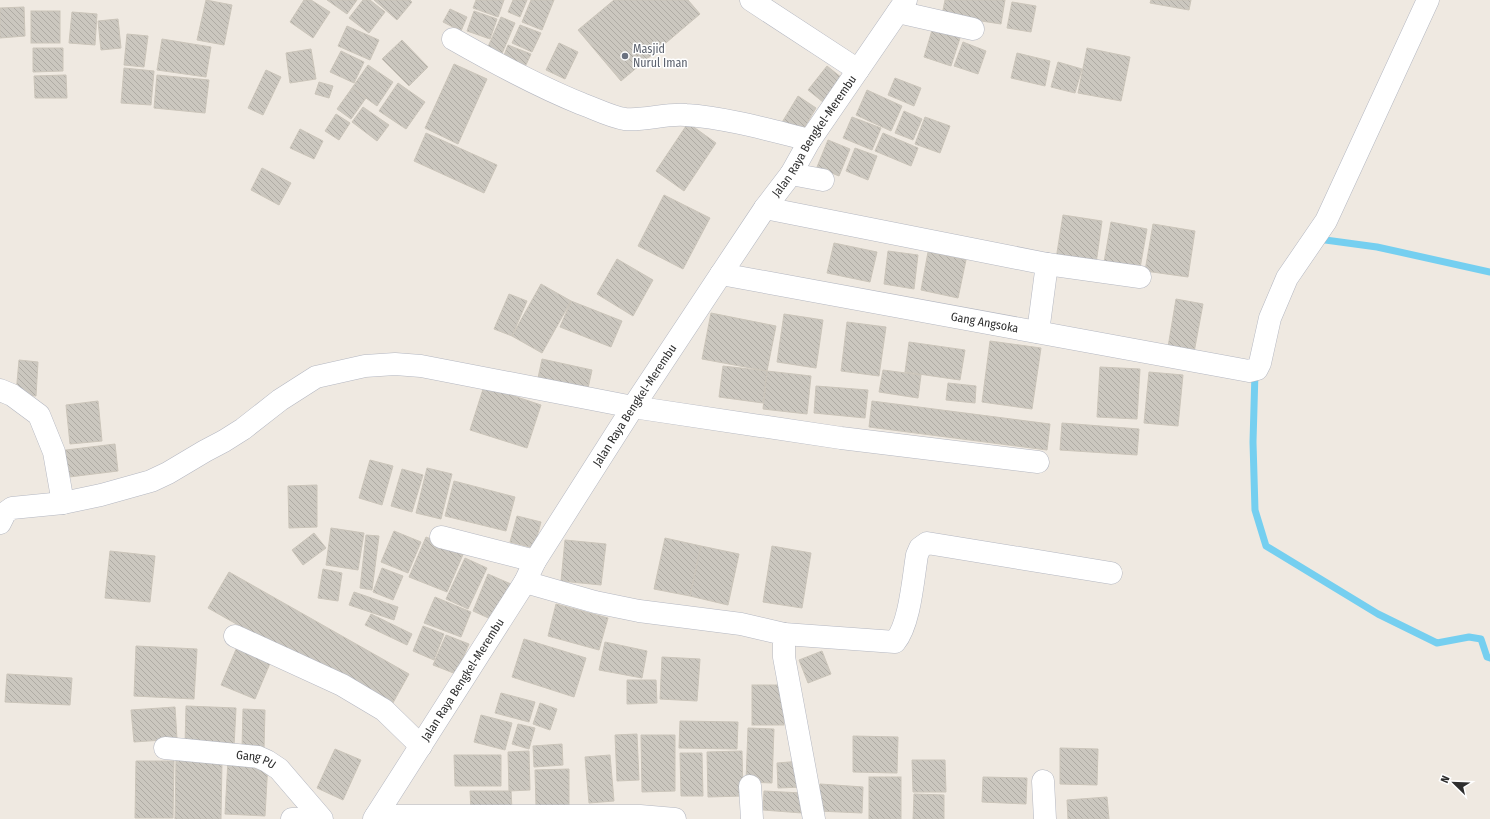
<svg xmlns="http://www.w3.org/2000/svg" width="1490" height="819" font-family="'Fira Sans Condensed',sans-serif">
<style>
.lines{fill:none;stroke-linecap:round;stroke-linejoin:round}
.stream{stroke:#75cff0;stroke-width:7}
.building{fill:url(#building-back-hatch);stroke:#cbc5ba}
.minor-casing{stroke:#b4b7c1;stroke-width:23}
.minor{stroke:#fff;stroke-width:22}
.worship-dot{fill:#6b7280;stroke:#fff;stroke-width:1.5}
.labels{text-anchor:middle;dominant-baseline:central;stroke-width:3;stroke-linejoin:round;paint-order:stroke}
.worship-label{font-size:12px;fill:#5b616d;stroke:#fff;text-anchor:start}
.street-label{font-size:12px;fill:#2e2e2e;stroke:#fff}
</style>
<defs>
<pattern id="building-back-hatch" width="6" height="6" patternUnits="userSpaceOnUse"><rect width="6" height="6" fill="#cbc7bf"/><path d="M-1 5l2 2M0 0l6 6M5-1l2 2" fill="none" stroke="#afaba4"/></pattern>
</defs>
<rect width="100%" height="100%" fill="#efe9e1"/>
<g class="lines">
<!-- stream -->
<g class="stream">
<polyline points="1318,239 1377,247 1490,272"/>
<polyline points="1255,372 1253,442 1255,510 1266,546 1378,614 1437,643 1469,637 1481,639 1487,657 1490,658"/>
</g>
</g>
<!-- building -->
<g class="building">
<polygon points="206,0 232,5 224,45 197,40"/>
<polygon points="304,0 311,0 330,12 313,38 290,22"/>
<polygon points="327,0 357,0 347,14"/>
<polygon points="363,0 370,0 385,12 369,33 349,18"/>
<polygon points="374,0 410,0 412,2 397,20"/>
<polygon points="476,0 504,0 498,17 473,8"/>
<polygon points="513,0 527,0 520,17 508,12"/>
<polygon points="531,0 554,0 542,30 522,22"/>
<polygon points="614,0 688,0 700,14 621,81 578,30"/>
<polygon points="945,0 1005,0 1001,24 942,15"/>
<polygon points="1151,0 1191,0 1189,10 1150,3"/>
<polygon points="1012,2 1036,6 1031,32 1007,28"/>
<polygon points="24,7 25,36 0,38 0,8"/>
<polygon points="450,9 467,17 461,31 443,22"/>
<rect x="31" y="11" width="29" height="32"/>
<polygon points="474,11 497,19 490,39 467,31"/>
<polygon points="72,12 97,14 95,45 69,43"/>
<polygon points="501,17 515,23 501,56 487,49"/>
<polygon points="118,19 121,48 101,50 98,21"/>
<polygon points="520,25 541,33 532,52 512,43"/>
<polygon points="347,26 379,40 370,60 338,46"/>
<polygon points="933,27 961,35 951,66 924,57"/>
<polygon points="127,34 148,36 144,67 124,65"/>
<polygon points="162,39 211,47 206,77 157,70"/>
<polygon points="402,40 428,67 409,86 382,59"/>
<polygon points="963,42 986,51 978,74 954,66"/>
<polygon points="559,43 578,52 565,79 546,70"/>
<polygon points="508,45 531,54 525,67 503,58"/>
<polygon points="33,48 63,48 63,71 33,72"/>
<polygon points="1087,48 1130,57 1121,101 1078,93"/>
<polygon points="311,49 316,79 290,83 286,53"/>
<polygon points="341,51 364,62 354,83 330,72"/>
<polygon points="1017,53 1050,61 1045,86 1011,78"/>
<polygon points="1058,62 1082,69 1075,93 1051,87"/>
<polygon points="454,64 487,79 458,144 425,128"/>
<polygon points="368,65 393,82 377,106 352,88"/>
<polygon points="827,66 842,78 823,102 808,90"/>
<polygon points="124,68 154,71 151,105 121,103"/>
<polygon points="266,70 281,77 263,115 248,108"/>
<polygon points="66,75 67,98 35,98 34,76"/>
<polygon points="157,75 209,80 205,113 154,108"/>
<polygon points="895,78 921,88 914,106 888,95"/>
<polygon points="319,82 333,86 329,98 315,94"/>
<polygon points="398,83 425,102 406,129 379,111"/>
<polygon points="352,88 366,98 351,119 337,109"/>
<polygon points="867,90 902,106 891,131 856,115"/>
<polygon points="798,96 816,108 800,135 781,124"/>
<polygon points="363,107 389,125 377,141 352,122"/>
<polygon points="904,111 922,119 913,140 895,133"/>
<polygon points="336,114 350,123 339,140 325,131"/>
<polygon points="852,117 881,128 872,150 843,138"/>
<polygon points="925,117 950,126 940,153 915,144"/>
<polygon points="688,123 716,143 684,191 656,171"/>
<polygon points="300,129 323,141 314,159 290,148"/>
<polygon points="426,133 497,165 484,193 414,161"/>
<polygon points="883,133 918,148 911,166 875,151"/>
<polygon points="828,140 850,149 839,176 817,167"/>
<polygon points="855,148 877,156 868,180 846,171"/>
<polygon points="262,168 291,183 279,205 251,190"/>
<polygon points="664,195 710,218 683,269 638,246"/>
<polygon points="1063,215 1102,221 1096,264 1056,259"/>
<polygon points="1111,222 1147,229 1139,274 1103,268"/>
<polygon points="1153,224 1195,231 1188,277 1145,271"/>
<polygon points="834,243 877,252 870,282 827,273"/>
<polygon points="888,251 918,255 914,289 884,284"/>
<polygon points="928,252 966,260 958,298 921,290"/>
<polygon points="617,259 653,280 633,316 597,294"/>
<polygon points="541,284 571,301 542,353 512,336"/>
<polygon points="509,294 527,301 512,336 494,329"/>
<polygon points="1176,299 1203,304 1193,358 1167,353"/>
<polygon points="571,301 622,321 611,347 560,327"/>
<polygon points="711,313 776,326 767,371 702,359"/>
<polygon points="784,314 823,320 816,368 777,362"/>
<polygon points="847,322 886,327 879,376 841,371"/>
<polygon points="990,341 1041,348 1032,409 982,402"/>
<polygon points="909,342 965,350 960,380 905,372"/>
<polygon points="542,359 592,370 588,388 538,378"/>
<polygon points="19,360 38,362 36,396 16,394"/>
<polygon points="723,366 767,371 763,403 719,397"/>
<polygon points="1100,367 1140,369 1137,419 1097,417"/>
<polygon points="883,370 921,375 918,398 879,392"/>
<polygon points="767,371 811,376 807,414 763,409"/>
<polygon points="1149,372 1183,375 1178,426 1144,423"/>
<polygon points="948,383 976,386 975,403 946,400"/>
<polygon points="484,386 541,405 527,448 470,430"/>
<polygon points="816,386 868,390 865,418 814,413"/>
<polygon points="98,401 102,441 70,444 66,405"/>
<polygon points="872,401 1050,424 1047,450 869,427"/>
<polygon points="1062,423 1139,429 1137,455 1060,450"/>
<polygon points="115,444 118,471 61,478 58,451"/>
<polygon points="370,460 393,466 382,505 359,498"/>
<polygon points="427,468 452,474 441,519 416,513"/>
<polygon points="402,469 423,475 412,512 391,506"/>
<polygon points="454,481 515,497 506,531 445,516"/>
<polygon points="317,485 317,527 289,528 288,486"/>
<polygon points="517,516 541,522 534,548 510,542"/>
<polygon points="331,528 364,533 358,570 326,565"/>
<polygon points="394,531 421,542 408,573 381,562"/>
<polygon points="314,533 326,548 303,565 292,550"/>
<polygon points="366,535 379,536 372,590 360,588"/>
<polygon points="426,537 464,552 447,592 409,577"/>
<polygon points="665,538 701,546 690,596 654,589"/>
<polygon points="565,540 606,544 601,585 561,581"/>
<polygon points="701,546 739,554 728,605 690,596"/>
<polygon points="772,546 811,553 802,608 763,602"/>
<polygon points="110,551 155,556 150,602 105,598"/>
<polygon points="465,558 487,568 468,609 446,599"/>
<polygon points="382,568 403,576 393,600 373,592"/>
<polygon points="323,569 342,573 338,601 318,598"/>
<polygon points="229,572 409,674 389,710 208,608"/>
<polygon points="488,574 511,584 495,621 473,611"/>
<polygon points="354,592 398,607 394,620 349,605"/>
<polygon points="435,597 471,612 461,637 424,623"/>
<polygon points="556,604 608,618 599,650 548,636"/>
<polygon points="371,614 412,634 407,645 365,625"/>
<polygon points="423,626 444,634 434,660 413,651"/>
<polygon points="446,635 469,644 456,674 433,665"/>
<polygon points="524,639 586,658 574,697 512,677"/>
<polygon points="605,642 647,651 642,678 599,670"/>
<polygon points="136,646 197,649 194,699 134,696"/>
<polygon points="237,647 271,661 255,699 221,685"/>
<polygon points="822,651 831,674 808,683 799,660"/>
<polygon points="662,657 700,659 697,701 660,699"/>
<polygon points="7,674 72,678 70,705 5,702"/>
<polygon points="627,680 656,680 657,703 627,704"/>
<rect x="752" y="685" width="32" height="40"/>
<polygon points="501,693 535,702 529,722 495,713"/>
<polygon points="540,703 557,709 550,730 533,724"/>
<polygon points="186,706 236,708 234,747 185,745"/>
<polygon points="175,707 177,739 134,742 131,710"/>
<polygon points="243,709 265,710 264,749 242,748"/>
<polygon points="481,715 512,723 505,750 474,742"/>
<polygon points="680,721 738,722 737,749 679,748"/>
<polygon points="518,724 535,728 529,749 512,744"/>
<polygon points="748,728 774,729 772,783 746,782"/>
<polygon points="637,734 639,780 617,781 615,735"/>
<polygon points="641,735 675,735 675,791 642,792"/>
<polygon points="853,736 898,737 897,773 853,772"/>
<polygon points="562,744 563,765 534,767 533,746"/>
<polygon points="1060,748 1098,749 1097,785 1060,784"/>
<polygon points="335,749 361,760 343,800 317,788"/>
<polygon points="529,751 530,790 509,791 508,752"/>
<polygon points="742,751 743,796 708,797 707,752"/>
<polygon points="680,753 702,753 703,796 681,796"/>
<polygon points="454,755 501,755 501,786 455,786"/>
<polygon points="610,755 614,801 589,803 585,757"/>
<polygon points="176,760 222,761 221,819 175,819"/>
<polygon points="228,760 268,762 265,816 225,814"/>
<polygon points="912,760 945,760 946,792 913,792"/>
<polygon points="136,761 174,761 173,818 135,818"/>
<polygon points="802,761 803,787 778,788 777,763"/>
<polygon points="569,769 569,806 536,806 535,770"/>
<rect x="869" y="777" width="32" height="42"/>
<polygon points="983,777 1027,778 1026,804 982,802"/>
<polygon points="820,784 863,787 862,813 818,811"/>
<polygon points="470,791 511,791 512,809 471,809"/>
<polygon points="764,791 802,793 802,813 763,810"/>
<polygon points="914,794 944,795 944,819 913,819"/>
<polygon points="1107,797 1109,819 1068,819 1067,800"/>
</g>
<g class="lines">
<defs>
<g id="minor">
<polyline points="751,0 858,70"/>
<polyline points="898,12 973,29"/>
<path d="M453,39C495,63 537,86 582,104C596,109 611,117 625,119C645,121 666,113 686,115C728,118 769,130 810,140"/>
<polyline points="791,174 823,180"/>
<polyline points="765,208 1047,264 1140,277"/>
<path id="s1" d="M721,274L1249,371L1257,369L1260,363L1270,318L1287,278L1326,221L1428,0"/>
<polyline points="1038,332 1047,264"/>
<polyline points="0,390 12,395 39,415 54,452 63,503"/>
<polyline points="0,523 5,513 12,508 63,503 101,495 151,481 168,473 205,451 224,441 243,429 280,400 316,377 365,366 395,364 421,366 633,407 841,438 1038,462"/>
<polyline points="441,537 535,561"/>
<polyline points="525,582 595,602 639,611 741,624 784,634 784,657 814,819"/>
<path d="M784,634L895,642C910,624 913,579 917,555L920,548L927,543L1111,573"/>
<polyline points="235,636 342,685 384,710 421,746"/>
<path id="s2" d="M165,748L258,757L267,761L279,769L322,819"/>
<polyline points="1043,781 1045,819"/>
<polyline points="750,786 752,819"/>
<polyline points="376,816 640,816 675,819"/>
<polyline points="292,819 310,819"/>
<path id="s3" d="M374,819L525,582L535,561L633,407L721,274L765,208L791,174L810,140L906,0"/>
</g>
</defs>
<!-- minor casing -->
<use href="#minor" class="minor-casing"/>
<!-- minor -->
<use href="#minor" class="minor"/>
</g>
<!-- markers -->
<circle class="worship-dot" cx="625" cy="56" r="4"/>
<g class="labels">
<!-- worship labels -->
<g class="worship-label">
<text x="633" y="49">Masjid<tspan x="633" dy="14">Nurul Iman</tspan></text>
</g>
<!-- street labels -->
<g class="street-label">
<text stroke="none"><textPath href="#s3" startOffset="813">Jalan Raya Bengkel-Merembu</textPath></text>
<text stroke="none"><textPath href="#s1" startOffset="268">Gang Angsoka</textPath></text>
<text stroke="none"><textPath href="#s3" startOffset="489">Jalan Raya Bengkel-Merembu</textPath></text>
<text stroke="none"><textPath href="#s3" startOffset="165">Jalan Raya Bengkel-Merembu</textPath></text>
<text stroke="none"><textPath href="#s2" startOffset="92">Gang PU</textPath></text>
</g>
</g>
<!-- north arrow -->
<g transform="translate(1454 783) rotate(293)" stroke="#ffffff" stroke-width="3" paint-order="stroke">
<path d="M0-3L7 15L0 10L-7 15Z" fill="#2e2e2e"/>
<text y="-6" font-size="11" font-weight="bold" text-anchor="middle" fill="#2e2e2e">N</text>
</g>
</svg>
